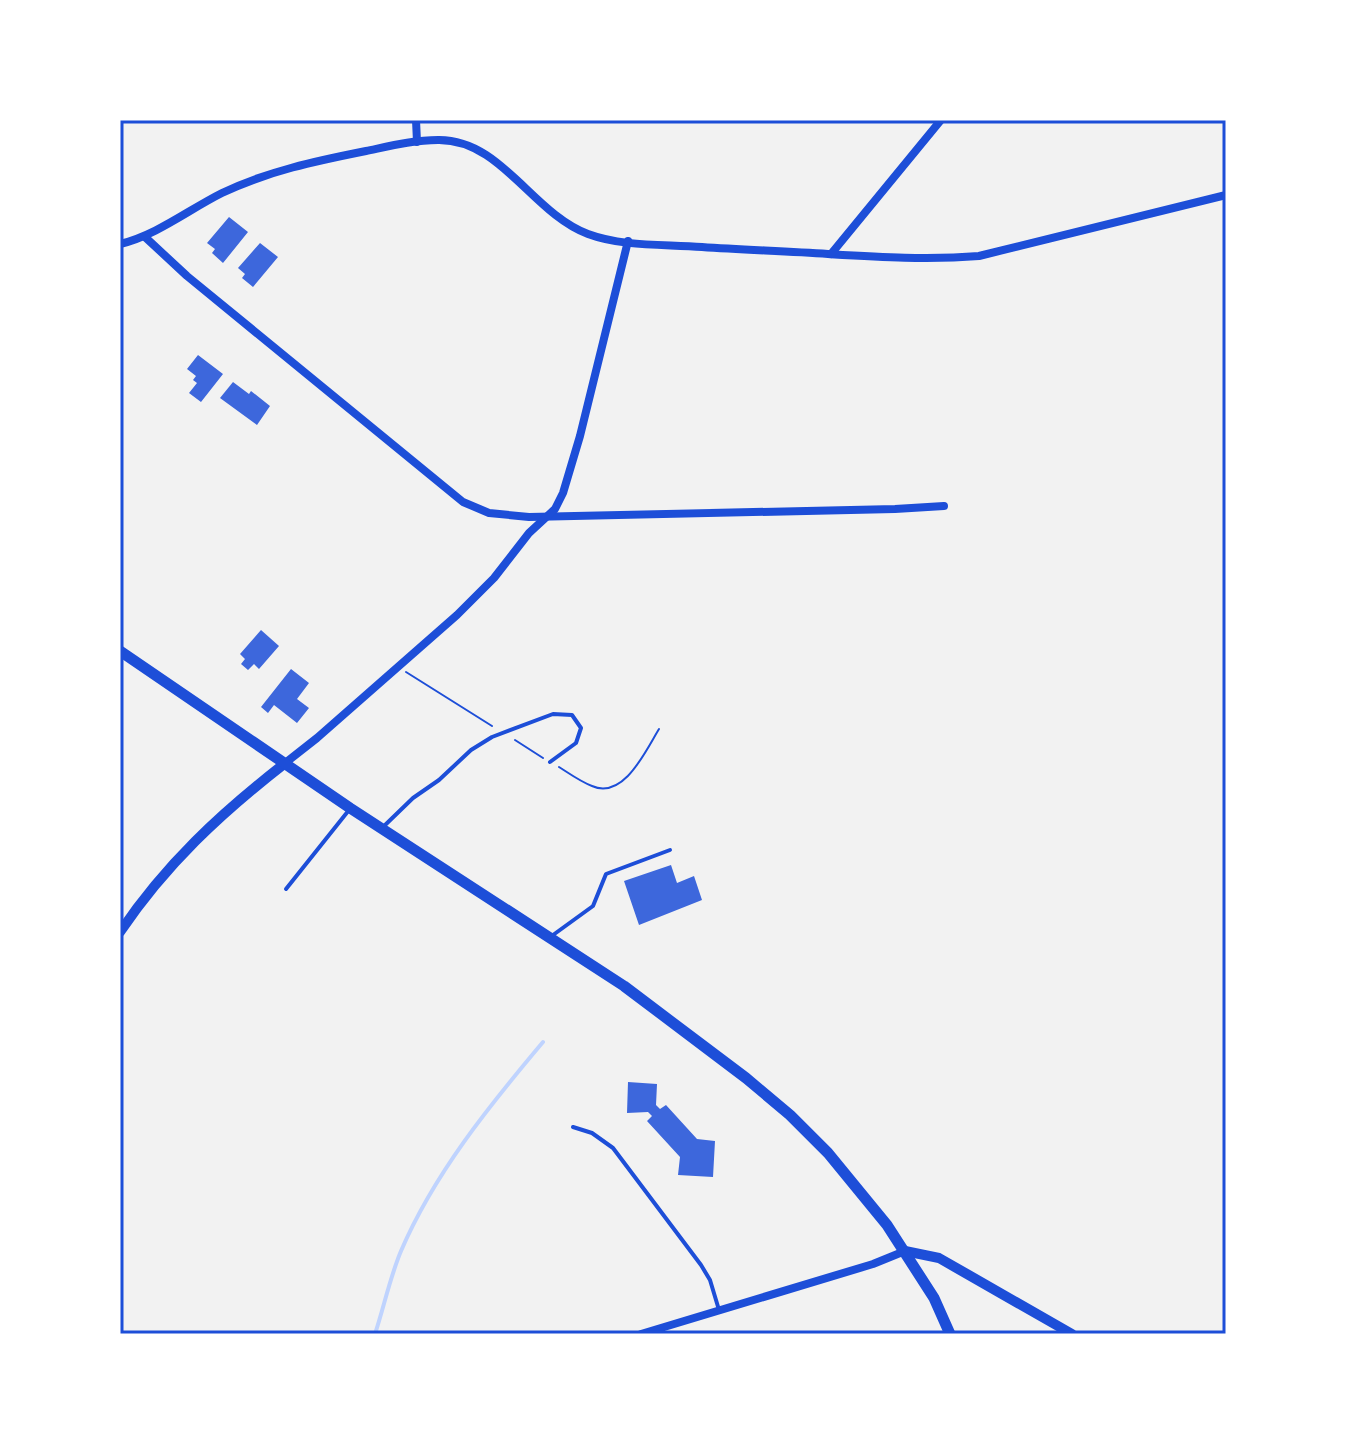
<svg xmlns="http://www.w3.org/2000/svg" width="1346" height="1454" font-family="Bitter,serif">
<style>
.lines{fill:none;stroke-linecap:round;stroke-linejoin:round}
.stream{stroke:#bfd3fe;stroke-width:4}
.building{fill:#3d67dc}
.path{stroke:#1d4ed8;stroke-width:2}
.service{stroke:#1d4ed8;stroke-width:4}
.minor{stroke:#1d4ed8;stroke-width:8}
.tertiary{stroke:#1d4ed8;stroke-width:10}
.secondary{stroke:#1d4ed8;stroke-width:11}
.neatline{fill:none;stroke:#1d4ed8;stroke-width:3}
</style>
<rect width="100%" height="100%" fill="#f2f2f2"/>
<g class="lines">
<!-- stream -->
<path class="stream" d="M375,1334C384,1307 390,1277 401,1251C434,1174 489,1106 543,1042"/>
</g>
<!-- building -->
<g class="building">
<polygon points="229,217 248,232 223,263 212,253 215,249 207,243"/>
<polygon points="260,243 278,257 253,287 242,278 245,274 238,268"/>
<polygon points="198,355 223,374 201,402 189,393 197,383 193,380 196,376 187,369"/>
<polygon points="233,382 249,394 251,391 270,406 257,425 220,398"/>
<polygon points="261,630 279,646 259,669 254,664 248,670 241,664 245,659 240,654"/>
<polygon points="291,669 309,683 297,699 309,708 297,723 274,705 268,713 261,707"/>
<polygon points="671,865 677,883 694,876 702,900 639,925 624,881"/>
<polygon points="628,1082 657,1084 656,1105 660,1109 666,1105 697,1139 715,1141 713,1177 678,1175 680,1157 647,1121 652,1116 648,1112 627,1113"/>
</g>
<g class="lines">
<!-- path -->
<g class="path">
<polyline points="406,672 492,726"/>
<polyline points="515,740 543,758"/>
<path d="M559,767C570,774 581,782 592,786C624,800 646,750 659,729"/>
</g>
<!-- service -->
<g class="service">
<polyline points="383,827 413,798 439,780 471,750 492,737 553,714 572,715 581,728 576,743 550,762"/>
<polyline points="286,889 349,810"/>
<polyline points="553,935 593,906 606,874 670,850"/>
<polyline points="573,1127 592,1133 613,1148 701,1265 710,1280 719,1310"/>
</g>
<!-- minor -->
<g class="minor">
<polyline points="416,120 417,142"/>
<polyline points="145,237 187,276 463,502 489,513 529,517 895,509 944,506"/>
<path d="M120,244C157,235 188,210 222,193C268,171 316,161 366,151C390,146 414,140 438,140C501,139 532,213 588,234C623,247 665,244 702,247C744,250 786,251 828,254C879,257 928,260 979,256L1226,195"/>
<polyline points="831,254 941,120"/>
<polyline points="284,764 317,738 457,615 494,578 529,533 555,509 563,493 580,436 628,241"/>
<polyline points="641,1334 873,1264 905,1251"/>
</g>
<!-- tertiary -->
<g class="tertiary">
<path d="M120,932C166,864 220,814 284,764"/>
<polyline points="905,1251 939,1258 1072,1334"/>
</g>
<!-- secondary -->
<polyline class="secondary" points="120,651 350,808 624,986 746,1078 790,1115 828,1153 887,1225 934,1298 950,1334"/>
</g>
<!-- border -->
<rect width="1346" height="1454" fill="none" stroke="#ffffff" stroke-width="244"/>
<rect x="122" y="122" width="1102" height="1210" class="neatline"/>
</svg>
